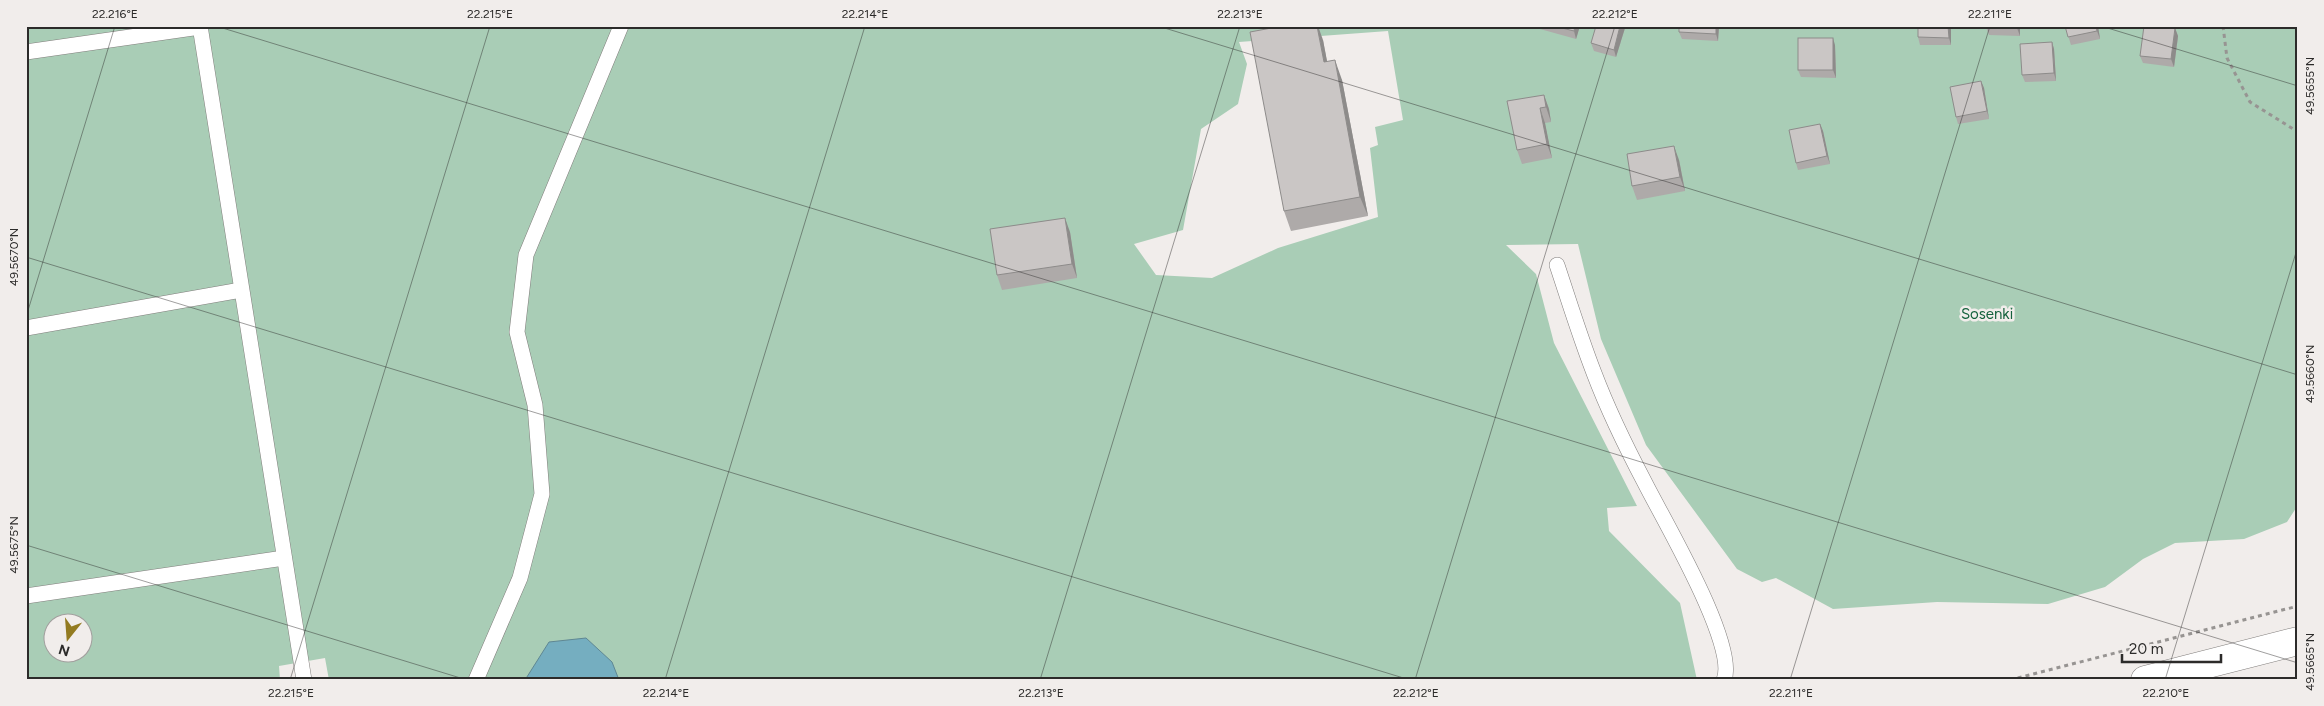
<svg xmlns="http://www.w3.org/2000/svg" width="2324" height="706" font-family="Figtree,sans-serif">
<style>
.green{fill:#a9cdb6;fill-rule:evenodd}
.water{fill:#75aec0;stroke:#5f8793}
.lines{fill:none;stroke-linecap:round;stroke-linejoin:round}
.lane-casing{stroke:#817e7c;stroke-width:16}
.secondary-casing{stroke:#817e7c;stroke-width:29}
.path{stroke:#979492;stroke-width:3;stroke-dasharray:4 4;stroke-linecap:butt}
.lane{stroke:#fff;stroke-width:15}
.secondary{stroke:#fff;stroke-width:28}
.wall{fill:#aeaaa9}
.shaded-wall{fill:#8d8b8a}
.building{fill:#cac6c5;stroke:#8d8b8a}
.ticks{fill:none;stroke:#2c2b2a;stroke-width:1;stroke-opacity:0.45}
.labels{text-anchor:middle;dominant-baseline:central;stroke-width:5;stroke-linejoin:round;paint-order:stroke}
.park-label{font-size:15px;fill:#14623d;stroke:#f1edeb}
.neatline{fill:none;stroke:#2c2b2a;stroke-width:2}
.ticks-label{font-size:12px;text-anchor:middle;fill:#2c2b2a}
</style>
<rect width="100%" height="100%" fill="#f1edeb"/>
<!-- green -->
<path class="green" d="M26,26H2298V505L2287,522L2244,539L2175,543L2143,559L2105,587L2048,604L1937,602L1833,609L1776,578L1762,582L1737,569L1646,445L1601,339L1578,244L1506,245L1536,274L1554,343L1637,506L1607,508L1609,531L1680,603L1697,680H329L325,658L279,666L280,680H26ZM1388,31L1403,120L1375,127L1378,145L1370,148L1378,217L1278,248L1212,278L1156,275L1134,244L1183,230L1201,129L1238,104L1247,64L1239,42ZM52,624H82V654H52Z"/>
<!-- water -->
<polygon class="water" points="586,638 612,662 619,680 525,680 549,642"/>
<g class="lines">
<defs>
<g id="lane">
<polyline points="200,26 304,680"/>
<polyline points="26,52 200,27"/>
<path d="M1557,265C1569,301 1580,337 1594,373C1608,410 1626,447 1645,483C1663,519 1738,645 1724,680"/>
<polyline points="26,328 241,290"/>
<polyline points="26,596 284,558"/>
<polyline points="476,680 520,578 542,494 535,405 517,332 526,255 621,26"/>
</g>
<polyline id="secondary" points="2145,680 2298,641"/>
</defs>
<!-- lane casing -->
<use href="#lane" class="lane-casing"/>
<!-- secondary casing -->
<use href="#secondary" class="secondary-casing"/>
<!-- path -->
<g class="path">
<polyline points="2223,26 2227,58 2250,102 2298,132"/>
<polyline points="2010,680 2298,606"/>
</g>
<!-- lane -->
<use href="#lane" class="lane"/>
<!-- secondary -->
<use href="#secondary" class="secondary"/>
</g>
<!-- wall -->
<g class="wall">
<polygon points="1539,26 1580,26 1576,39 1540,29"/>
<polygon points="1679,26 1719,26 1718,41 1682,39 1679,32"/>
<polygon points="1951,26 1951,45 1920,45 1918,37"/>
<polygon points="2020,26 2020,36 1989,35 1986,27"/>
<polygon points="2065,26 2098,26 2100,39 2071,45"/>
<polygon points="1625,28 1616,57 1594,51 1591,43"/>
<polygon points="2175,28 2178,36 2174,67 2143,63 2140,56"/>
<polygon points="1323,40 1327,62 1342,80 1368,216 1291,231 1284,211"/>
<polygon points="2052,42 2054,49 2056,81 2025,82 2022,75"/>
<polygon points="1835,45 1836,78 1801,77 1798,70"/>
<polygon points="1981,81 1984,88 1989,119 1958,124 1956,117"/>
<polygon points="1544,95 1549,109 1551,122 1545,123 1552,158 1522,164 1517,150"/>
<polygon points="1820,124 1823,131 1830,164 1798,170 1796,163"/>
<polygon points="1679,160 1685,191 1637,200 1632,186"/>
<polygon points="1070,232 1077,278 1002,290 997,275"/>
</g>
<!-- shaded-wall -->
<g class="shaded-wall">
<polygon points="1317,26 1318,26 1323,40 1331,82 1324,62"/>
<polygon points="1575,26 1580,26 1576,39 1574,31"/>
<polygon points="1620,26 1624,26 1625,28 1616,57 1614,50"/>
<polygon points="1716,26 1719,26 1718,41 1716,34"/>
<polygon points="1948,26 1951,26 1951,45 1949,38"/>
<polygon points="2017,26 2020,26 2020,36 2017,28"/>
<polygon points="2096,26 2098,26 2100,39 2097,31"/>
<polygon points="2175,28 2178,36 2174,67 2171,59"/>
<polygon points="1833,38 1835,45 1836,78 1833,70"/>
<polygon points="2052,42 2054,49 2056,81 2054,73"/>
<polygon points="1335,60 1342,80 1368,216 1360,197"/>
<polygon points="1981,81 1984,88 1989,119 1987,111"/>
<polygon points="1544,95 1549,109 1551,122 1546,107"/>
<polygon points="1540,108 1545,123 1552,158 1547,144"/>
<polygon points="1820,124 1823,131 1830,164 1827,156"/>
<polygon points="1674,146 1679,160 1685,191 1680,177"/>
<polygon points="1065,218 1070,232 1077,278 1072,264"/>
</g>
<!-- building -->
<g class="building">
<polygon points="1282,26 1317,26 1324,62 1335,60 1360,197 1284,211 1250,32"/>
<polygon points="1554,26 1575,26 1574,31"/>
<polygon points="1596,26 1620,26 1614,50 1591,43"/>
<polygon points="1679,26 1716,26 1716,34 1679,32"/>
<polygon points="1918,26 1948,26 1949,38 1918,37"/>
<polygon points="1986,26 2017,26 2017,28 1986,27"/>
<polygon points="2065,26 2096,26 2097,31 2068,37"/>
<polygon points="2144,26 2160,26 2175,28 2171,59 2140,56"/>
<rect x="1798" y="38" width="35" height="32"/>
<polygon points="2052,42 2054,73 2022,75 2020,44"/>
<polygon points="1981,81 1987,111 1956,117 1950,87"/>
<polygon points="1544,95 1546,107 1540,108 1547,144 1517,150 1507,101"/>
<polygon points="1820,124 1827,156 1796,163 1789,130"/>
<polygon points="1674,146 1680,177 1632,186 1627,154"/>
<polygon points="1065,218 1072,264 997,275 990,229"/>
</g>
<!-- ticks -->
<path class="ticks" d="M216,26L2298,663M1158,26L2298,375M2101,26L2298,86M26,257L1410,680M26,317L115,26M26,545L467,680M290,680L490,26M665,680L865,26M1040,680L1240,26M1415,680L1615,26M1790,680L1990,26M2165,680L2298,246"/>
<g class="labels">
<!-- park labels -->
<g class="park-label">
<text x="1987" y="314">Sosenki</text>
</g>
</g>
<!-- border -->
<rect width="2324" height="706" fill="none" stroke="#f1edeb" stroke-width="55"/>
<!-- north arrow -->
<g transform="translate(68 638) rotate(197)"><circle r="24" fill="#f1edeb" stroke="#a29f9e"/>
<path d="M0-4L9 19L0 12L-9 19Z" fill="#937b21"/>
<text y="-8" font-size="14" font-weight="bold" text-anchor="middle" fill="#2c2b2a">N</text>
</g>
<!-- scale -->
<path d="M2122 654v8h99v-8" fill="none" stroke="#2c2b2a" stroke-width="2.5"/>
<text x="2129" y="654" font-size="15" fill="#2c2b2a" stroke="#f1edeb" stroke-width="4" paint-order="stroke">20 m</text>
<rect x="28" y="28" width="2268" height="650" class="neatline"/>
<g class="ticks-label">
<text x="115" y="18">22.216°E</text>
<text x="490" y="18">22.215°E</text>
<text x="865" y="18">22.214°E</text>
<text x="1240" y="18">22.213°E</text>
<text x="1615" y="18">22.212°E</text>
<text x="1990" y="18">22.211°E</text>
<text transform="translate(2310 86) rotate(-90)" y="4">49.5655°N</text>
<text transform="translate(14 257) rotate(-90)" y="4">49.5670°N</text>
<text transform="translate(2310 374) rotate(-90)" y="4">49.5660°N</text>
<text transform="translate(14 545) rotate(-90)" y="4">49.5675°N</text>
<text transform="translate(2310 662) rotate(-90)" y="4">49.5665°N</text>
<text x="291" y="697">22.215°E</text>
<text x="666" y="697">22.214°E</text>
<text x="1041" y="697">22.213°E</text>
<text x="1416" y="697">22.212°E</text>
<text x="1791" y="697">22.211°E</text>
<text x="2166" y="697">22.210°E</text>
</g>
</svg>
